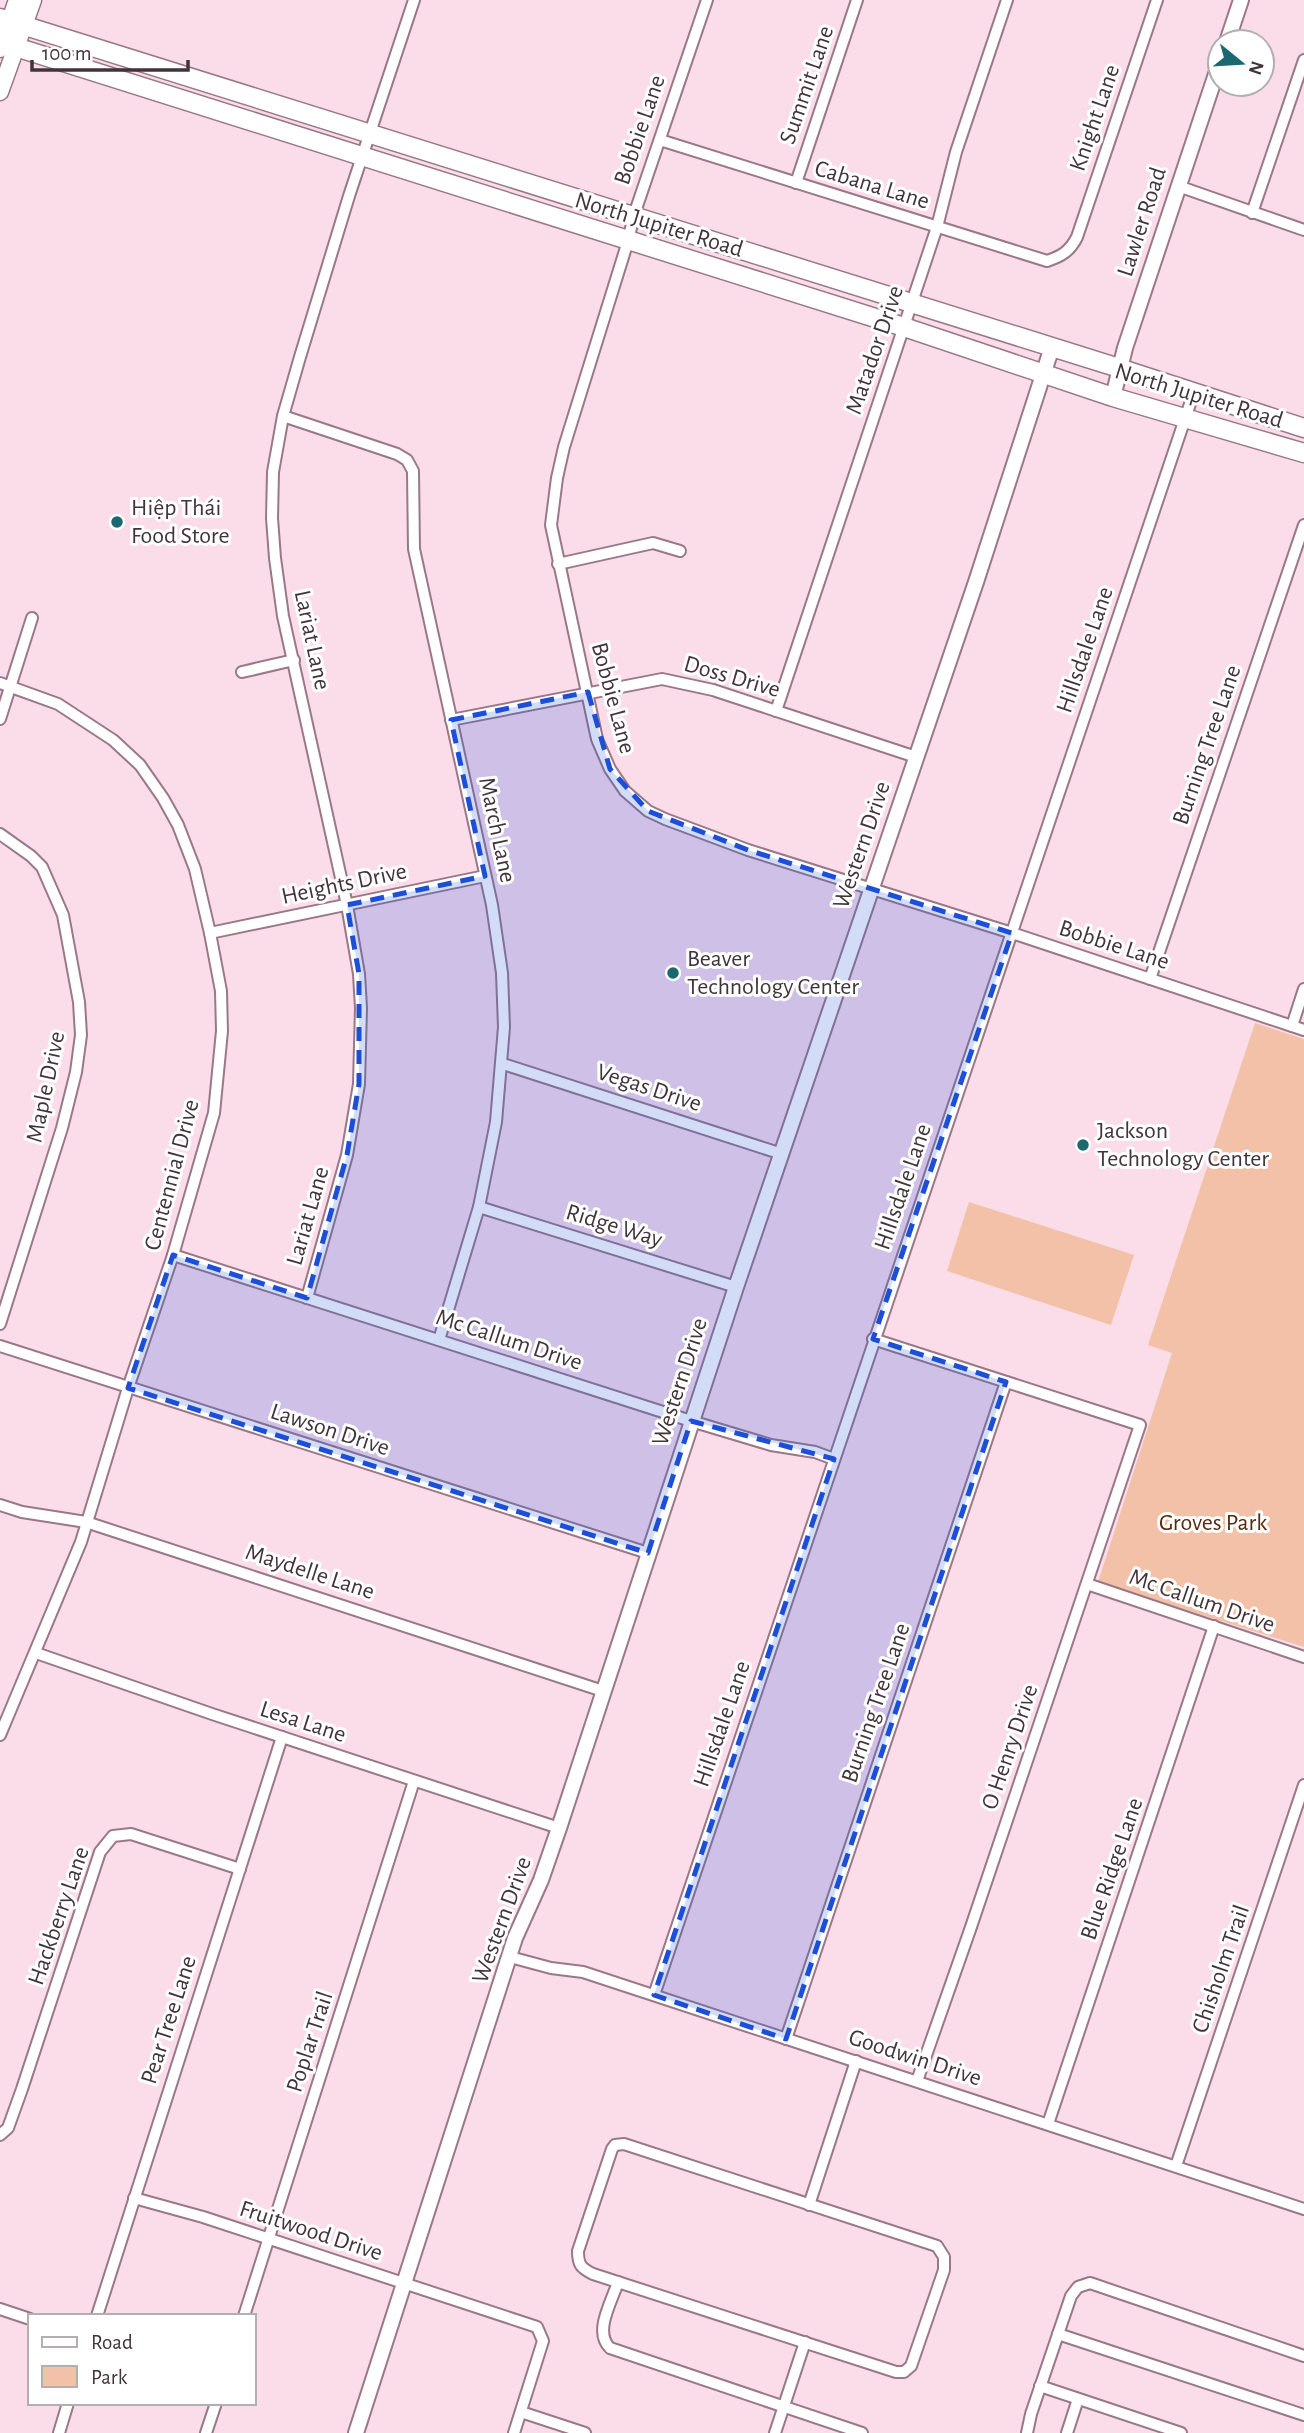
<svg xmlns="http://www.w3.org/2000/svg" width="1304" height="2433" font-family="'Alegreya Sans',sans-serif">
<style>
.green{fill:#f2c1a8}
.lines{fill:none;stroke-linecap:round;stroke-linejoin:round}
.minor-casing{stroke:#9a7887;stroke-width:14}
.tertiary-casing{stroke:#9a7887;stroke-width:18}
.secondary-casing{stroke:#9a7887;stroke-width:19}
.primary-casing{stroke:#9a7887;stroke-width:21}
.minor{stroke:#fff;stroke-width:10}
.tertiary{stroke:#fff;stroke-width:14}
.secondary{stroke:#fff;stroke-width:16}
.primary{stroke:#fff;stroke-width:18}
.marked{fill:#1d4ed8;fill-opacity:0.2;stroke:#1d4ed8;stroke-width:5;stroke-dasharray:14 9;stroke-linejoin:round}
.poi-dot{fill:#1b686e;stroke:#fff;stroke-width:2.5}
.labels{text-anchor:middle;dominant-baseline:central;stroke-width:6;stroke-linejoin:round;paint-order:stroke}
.street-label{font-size:24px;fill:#42343a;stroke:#fff}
.poi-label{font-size:24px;fill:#42343a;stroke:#fff;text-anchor:start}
.park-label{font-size:24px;fill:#582a0e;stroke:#fff}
</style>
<rect width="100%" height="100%" fill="#fbddea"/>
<!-- green -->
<g class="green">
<polygon points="1255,1023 1304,1039 1304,1647 1098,1582 1172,1353 1148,1345"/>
<polygon points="969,1202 1134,1255 1111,1325 947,1271"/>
</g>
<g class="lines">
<defs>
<g id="minor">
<polyline points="707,0 634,215 628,241 564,447 557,478 551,525 597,739 610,769 625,791 648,811 665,819 748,850 1012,933 1304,1030"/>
<path d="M660,140L1047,261C1062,256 1070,251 1077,237L1157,0"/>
<polyline points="796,183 857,0"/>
<polyline points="1178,186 1304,230"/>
<polyline points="1252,213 1304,60"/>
<polyline points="283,416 397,454 407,460 413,471 414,549 492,905 502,973 504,1027 496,1122 479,1207 439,1340"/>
<polyline points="558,564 653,543 680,551"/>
<polyline points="242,672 294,660"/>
<polyline points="0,683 58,704 113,740 140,765 163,798 178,825 195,869 210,933 221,991 222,1031 214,1113 173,1255 128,1388 81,1542 0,1735"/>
<polyline points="776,711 937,227 956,152 1007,0"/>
<polyline points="0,719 32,618"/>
<polyline points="451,720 662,679 713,690 916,757"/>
<polyline points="0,834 31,856 42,867 63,915 79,1002 81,1035 76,1072 62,1128 0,1324"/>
<polyline points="210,933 485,876"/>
<polyline points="1150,979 1304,525"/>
<polyline points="1292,1026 1304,989"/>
<polyline points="503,1064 782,1154"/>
<polyline points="479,1207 736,1287"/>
<polyline points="173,1255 691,1421 771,1445 815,1452 834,1459"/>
<polyline points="307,1298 347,1155 359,1084 361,1008 359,974 347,905 283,616 275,558 272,518 273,472 283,416 300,357 349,196 414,0"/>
<polyline points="873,1339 1140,1425 971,1927 917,2081"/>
<polyline points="0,1346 648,1553"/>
<polyline points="0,1505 22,1512 86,1522 603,1691"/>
<polyline points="1087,1584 1304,1657"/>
<polyline points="36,1653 212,1714 559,1828"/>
<polyline points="510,1957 551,1968 583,1972 1304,2209"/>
<polyline points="654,1995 1194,392"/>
<polyline points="786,2039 1006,1382"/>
<polyline points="1048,2124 1214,1626"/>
<polyline points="0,2135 8,2128 22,2089 100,1852 113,1836 131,1834 240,1869"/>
<path d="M624,2144L937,2246L944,2257V2270L911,2366L904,2372H896L593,2274C581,2268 578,2265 578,2251L612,2149L615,2145Z"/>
<polyline points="1176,2166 1304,1785"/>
<polyline points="134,2198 203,2217 537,2327 543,2341 514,2433"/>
<polyline points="809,2205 856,2061"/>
<path d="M618,2282C612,2301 593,2332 610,2348L862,2433"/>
<polyline points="0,2309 30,2319"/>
<polyline points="97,2316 282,1737"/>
<polyline points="244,2316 414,1781"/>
<polyline points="1058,2334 1304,2415"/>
<polyline points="1040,2386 1181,2433"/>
<polyline points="521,2412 585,2433"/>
<polyline points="59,2433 68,2403"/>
<polyline points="206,2433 216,2403"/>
<polyline points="775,2433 805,2342"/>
<polyline points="1027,2433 1031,2414 1071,2296 1078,2287 1090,2283 1304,2356"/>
<polyline points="1067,2433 1078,2399"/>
</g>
<g id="tertiary">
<polyline points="1227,42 1241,0"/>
<polyline points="1113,397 1125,348 1220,62"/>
<polyline points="356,2433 515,1938 541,1880 559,1828 736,1287 976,582 1052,347"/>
</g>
<g id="secondary">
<polyline points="0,49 17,0"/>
<polyline points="0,92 33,0"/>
</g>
<g id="primary">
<polyline points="0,18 1119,368 1304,428"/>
<polyline points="0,42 904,327 1113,397 1304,453"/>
</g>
</defs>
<!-- minor casing -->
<use href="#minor" class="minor-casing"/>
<!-- tertiary casing -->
<use href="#tertiary" class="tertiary-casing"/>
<!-- secondary casing -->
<use href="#secondary" class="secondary-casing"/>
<!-- primary casing -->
<use href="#primary" class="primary-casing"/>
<!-- minor -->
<use href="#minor" class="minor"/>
<!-- tertiary -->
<use href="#tertiary" class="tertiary"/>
<!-- secondary -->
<use href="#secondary" class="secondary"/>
<!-- primary -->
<use href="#primary" class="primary"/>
</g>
<!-- marked area -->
<path class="marked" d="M588,692L610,769L648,811L748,850L1012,933L873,1339L1006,1382L786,2039L654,1995L834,1459L691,1421L648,1553L128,1388L173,1255L307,1298L347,1155L359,1084V974L347,905L485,876L451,720Z"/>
<!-- markers -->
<g class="poi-dot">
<circle cx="117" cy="522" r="7"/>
<circle cx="673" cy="973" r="7"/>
<circle cx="1083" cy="1145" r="7"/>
</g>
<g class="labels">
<!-- street labels -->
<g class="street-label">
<text transform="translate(807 85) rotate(-71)">Summit Lane</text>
<text transform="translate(1095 118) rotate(-71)">Knight Lane</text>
<text transform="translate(640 130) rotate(-71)">Bobbie Lane</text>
<text transform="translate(872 185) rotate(17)">Cabana Lane</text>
<text transform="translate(1142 222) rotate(-72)">Lawler Road</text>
<text transform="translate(659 225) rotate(17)">North Jupiter Road</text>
<text transform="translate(875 350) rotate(-71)">Matador Drive</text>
<text transform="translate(1199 396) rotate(17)">North Jupiter Road</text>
<text transform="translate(312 640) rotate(78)">Lariat Lane</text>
<text transform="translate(1085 650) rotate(-71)">Hillsdale Lane</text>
<text transform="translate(732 677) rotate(16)">Doss Drive</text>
<text transform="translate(613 698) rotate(75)">Bobbie Lane</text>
<text transform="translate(1207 745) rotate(-71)">Burning Tree Lane</text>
<text transform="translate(497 830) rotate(78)">March Lane</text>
<text transform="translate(862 845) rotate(-71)">Western Drive</text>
<text transform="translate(344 884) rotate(-12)">Heights Drive</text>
<text transform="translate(1114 945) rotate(18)">Bobbie Lane</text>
<text transform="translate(46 1087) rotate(-78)">Maple Drive</text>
<text transform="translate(649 1088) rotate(18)">Vegas Drive</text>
<text transform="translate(172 1175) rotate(-75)">Centennial Drive</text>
<text transform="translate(903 1187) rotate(-71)">Hillsdale Lane</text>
<text transform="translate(308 1216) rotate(-74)">Lariat Lane</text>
<text transform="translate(614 1226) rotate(17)">Ridge Way</text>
<text transform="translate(509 1340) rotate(18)">Mc Callum Drive</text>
<text transform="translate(680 1382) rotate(-72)">Western Drive</text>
<text transform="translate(330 1430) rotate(18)">Lawson Drive</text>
<text transform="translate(310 1572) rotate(18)">Maydelle Lane</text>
<text transform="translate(1202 1601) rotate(19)">Mc Callum Drive</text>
<text transform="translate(876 1703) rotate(-71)">Burning Tree Lane</text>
<text transform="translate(303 1722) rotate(18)">Lesa Lane</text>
<text transform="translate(722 1724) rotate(-71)">Hillsdale Lane</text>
<text transform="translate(1010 1747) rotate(-71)">O Henry Drive</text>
<text transform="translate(1112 1869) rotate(-71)">Blue Ridge Lane</text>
<text transform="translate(59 1916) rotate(-71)">Hackberry Lane</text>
<text transform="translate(502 1920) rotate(-70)">Western Drive</text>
<text transform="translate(1221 1969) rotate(-71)">Chisholm Trail</text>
<text transform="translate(169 2020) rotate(-72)">Pear Tree Lane</text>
<text transform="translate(310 2042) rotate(-72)">Poplar Trail</text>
<text transform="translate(915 2058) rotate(18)">Goodwin Drive</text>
<text transform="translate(311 2231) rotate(18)">Fruitwood Drive</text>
</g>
<!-- poi labels -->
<g class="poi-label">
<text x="131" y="508">Hiệp Thái<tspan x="131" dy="28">Food Store</tspan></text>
<text x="687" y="959">Beaver<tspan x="687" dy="28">Technology Center</tspan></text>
<text x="1097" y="1131">Jackson<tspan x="1097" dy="28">Technology Center</tspan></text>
</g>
<!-- park labels -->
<g class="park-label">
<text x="1213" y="1523">Groves Park</text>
</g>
</g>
<!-- legend -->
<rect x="28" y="2314" width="228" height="91" fill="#ffffff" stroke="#b3aeb0" stroke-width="2"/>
<rect x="42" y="2337" width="35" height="10" fill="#ffffff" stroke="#b3aeb0" stroke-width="2"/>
<text x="91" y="2349" font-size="21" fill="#42343a">Road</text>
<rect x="42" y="2366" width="35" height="21" fill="#f2c1a8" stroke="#b3aeb0" stroke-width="2"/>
<text x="91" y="2384" font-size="21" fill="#42343a">Park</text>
<!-- north arrow -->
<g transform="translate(1241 63) rotate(108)"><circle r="33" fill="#ffffff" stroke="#b3aeb0" stroke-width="2"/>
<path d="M0-5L12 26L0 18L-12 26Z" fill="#1b686e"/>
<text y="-10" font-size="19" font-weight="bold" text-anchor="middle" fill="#42343a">N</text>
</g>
<!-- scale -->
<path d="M32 60v10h156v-10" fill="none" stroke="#42343a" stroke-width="3.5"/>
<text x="42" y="60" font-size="21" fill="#42343a" stroke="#ffffff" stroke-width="5" paint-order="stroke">100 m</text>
</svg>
